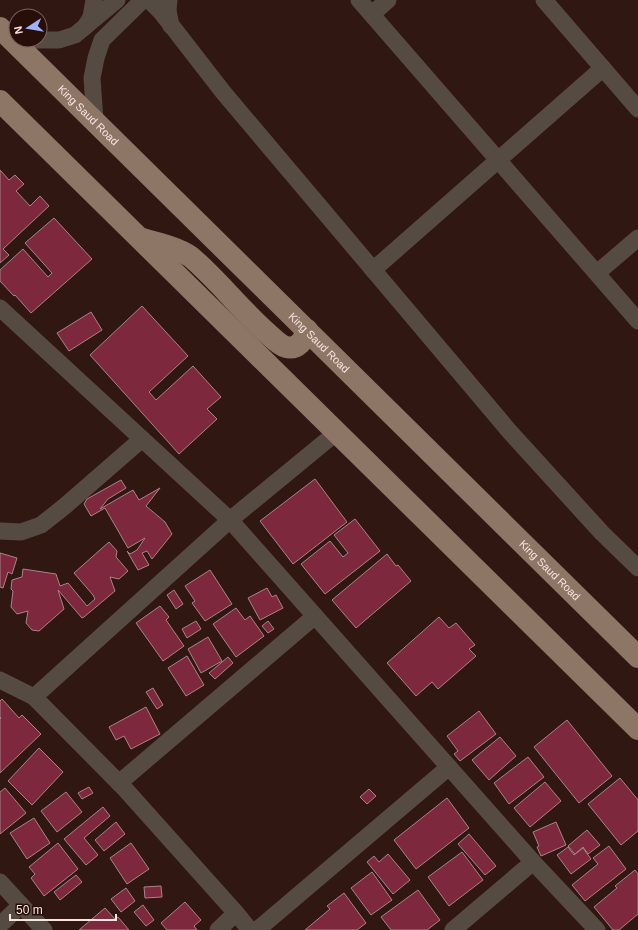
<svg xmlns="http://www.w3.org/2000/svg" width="638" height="930" font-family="Arial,sans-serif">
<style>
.building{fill:#7d283d;stroke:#a88489}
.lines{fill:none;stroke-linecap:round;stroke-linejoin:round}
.minor{stroke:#564b43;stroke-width:17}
.primary{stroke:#8d7666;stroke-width:22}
.labels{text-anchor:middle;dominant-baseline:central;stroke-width:3.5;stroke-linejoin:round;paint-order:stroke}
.street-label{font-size:11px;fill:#f9e6e1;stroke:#270e08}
</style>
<rect width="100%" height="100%" fill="#311711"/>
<!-- building -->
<g class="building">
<polygon points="0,170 9,180 15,175 24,184 16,191 30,206 40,196 49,206 3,249 9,255 0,263"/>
<polygon points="54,218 92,259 31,313 15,295 14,296 0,281 0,270 23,249 48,277 52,273 25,243"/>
<polygon points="142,306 188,356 149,392 156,400 193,366 221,397 207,409 217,419 179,454 90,355"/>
<polygon points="91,312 102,330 69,351 57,333"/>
<polygon points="315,479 347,522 293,564 260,521"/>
<polygon points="121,480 126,488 108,499 100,509 133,490 139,500 160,488 146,506 165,522 172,534 152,559 147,551 142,553 149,565 138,570 127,551 130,554 137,550 145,538 128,548 105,508 91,516 84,504 87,499"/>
<polygon points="355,519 380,551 325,594 301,564 330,541 343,557 348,553 334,535"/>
<polygon points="109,542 117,551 116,557 128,571 119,579 110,577 115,591 84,617 82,618 58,590 64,609 39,631 32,630 26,623 28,611 17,614 11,607 13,591 11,589 12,580 22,577 23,569 56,574 60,586 68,583 87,606 95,599 93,595 74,573"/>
<polygon points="0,553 17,558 12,574 8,572 3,588 0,587"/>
<polygon points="387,554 396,566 398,565 411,581 356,628 332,600"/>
<polygon points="210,570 232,604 205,621 192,603 195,601 185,586"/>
<polygon points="267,588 272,597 276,595 283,608 260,620 248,598"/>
<polygon points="174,590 183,604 176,609 167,595"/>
<polygon points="160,606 169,617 166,620 184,646 163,661 136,623"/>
<polygon points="236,608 245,620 250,616 264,636 236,657 213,624"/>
<polygon points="439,617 449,628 456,623 475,645 469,649 476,656 438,689 432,682 416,696 387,663"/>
<polygon points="196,621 201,629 187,638 182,629"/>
<polygon points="268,621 274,629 268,633 262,626"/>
<polygon points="208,637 222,661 201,673 188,649"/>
<polygon points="187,656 204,685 186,696 168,668"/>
<polygon points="228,657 233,663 215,679 209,673"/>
<polygon points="153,688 163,705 157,709 146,692"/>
<polygon points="2,699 19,718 22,715 41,734 0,773 0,719 1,718 0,717 0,701"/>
<polygon points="146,707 160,734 131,749 124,736 116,740 109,727"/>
<polygon points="479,711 496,734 460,761 454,754 458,751 447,736"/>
<polygon points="567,720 612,776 579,803 534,747"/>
<polygon points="500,737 516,756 489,780 472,760"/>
<polygon points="39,748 63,772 32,805 8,781"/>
<polygon points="528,757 544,777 509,804 494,783"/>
<polygon points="620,778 638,800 638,831 621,845 588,804"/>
<polygon points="545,782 561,801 530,827 514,808"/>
<polygon points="89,787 93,793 82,799 78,793"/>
<polygon points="5,788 26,813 0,834 0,792"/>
<polygon points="369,789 376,796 367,804 360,797"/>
<polygon points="66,792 82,812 57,832 41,811"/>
<polygon points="447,798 469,828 416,869 394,840"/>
<polygon points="103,807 110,816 84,838 98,855 86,865 64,839"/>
<polygon points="34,818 50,843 27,859 10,833"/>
<polygon points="116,822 125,834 104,851 95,840"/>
<polygon points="556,822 566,845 541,856 537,847 539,846 533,832"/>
<polygon points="587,830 600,845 588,854 583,847 575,854 568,846"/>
<polygon points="469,834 496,866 485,875 458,844"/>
<polygon points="58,843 78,869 44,896 31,878 35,874 29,867"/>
<polygon points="131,843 149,869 127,884 110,858"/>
<polygon points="609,846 626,869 585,901 572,885 598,864 593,858"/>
<polygon points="568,847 574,855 583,848 591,859 571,874 557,855"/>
<polygon points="462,852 483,880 449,906 428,877"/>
<polygon points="388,854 410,880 393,894 367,862 374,856 379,862"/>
<polygon points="635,870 638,874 638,914 619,930 613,930 594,907 617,888 615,886"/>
<polygon points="372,872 392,900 371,915 351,888"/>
<polygon points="76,875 82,882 60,900 54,892"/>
<polygon points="161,886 162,897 145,898 144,887"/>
<polygon points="126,888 135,901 121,912 111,899"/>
<polygon points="418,890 440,920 427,930 391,930 381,917"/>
<polygon points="344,893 366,923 357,930 305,930 330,909 327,906"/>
<polygon points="185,902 201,920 194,926 197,930 167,930 161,923"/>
<polygon points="143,905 154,920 146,926 134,912"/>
<polygon points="105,908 115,919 118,917 129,930 79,930"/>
</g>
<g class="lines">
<!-- minor -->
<g class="minor">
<polyline points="149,0 161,12 223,92 510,432 602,533 638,568"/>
<polyline points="169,0 168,10 171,26"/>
<polyline points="359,0 638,321"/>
<polyline points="544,0 638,109"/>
<polyline points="372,14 388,0"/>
<polyline points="85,27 91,17 94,0"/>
<polyline points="37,40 59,40 75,35 117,0"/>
<polyline points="95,121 92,78 96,58 102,40 143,0"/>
<polyline points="373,270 603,68"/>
<polyline points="597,273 638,238"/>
<polyline points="0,308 230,520 533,862 597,930"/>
<polyline points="0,531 21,532 41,525 65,506 142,439"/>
<polyline points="0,680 34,697 125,789 236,913 250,930"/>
<polyline points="34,697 230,520 337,432"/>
<polyline points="119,783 315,616"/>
<polyline points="0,882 44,930"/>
<polyline points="0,925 21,905"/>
<polyline points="218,930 236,913"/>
<polyline points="257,930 449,767"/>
<polyline points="453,930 533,862"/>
</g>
<!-- primary -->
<g class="primary">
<path id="s1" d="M0,28L638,657"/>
<polyline points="0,101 638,729"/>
<path d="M142,239C157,243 179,248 191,257C218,280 240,309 266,332C272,337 279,345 286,347C297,350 305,340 307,330"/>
</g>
</g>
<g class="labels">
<!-- street labels -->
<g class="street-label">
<text stroke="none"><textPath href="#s1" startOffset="124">King Saud Road</textPath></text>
<text stroke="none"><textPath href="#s1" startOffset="448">King Saud Road</textPath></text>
<text stroke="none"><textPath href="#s1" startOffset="772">King Saud Road</textPath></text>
</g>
</g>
<!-- north arrow -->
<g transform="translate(28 28) rotate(258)"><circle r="19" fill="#270e08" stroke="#7b645f"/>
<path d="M0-3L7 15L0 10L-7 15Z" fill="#9fb3fd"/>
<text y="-6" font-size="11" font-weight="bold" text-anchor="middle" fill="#f9e6e1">N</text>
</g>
<!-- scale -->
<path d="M10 914v6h106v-6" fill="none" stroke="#f9e6e1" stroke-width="2"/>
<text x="16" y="914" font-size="12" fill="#f9e6e1" stroke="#270e08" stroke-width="3" paint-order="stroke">50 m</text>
</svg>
